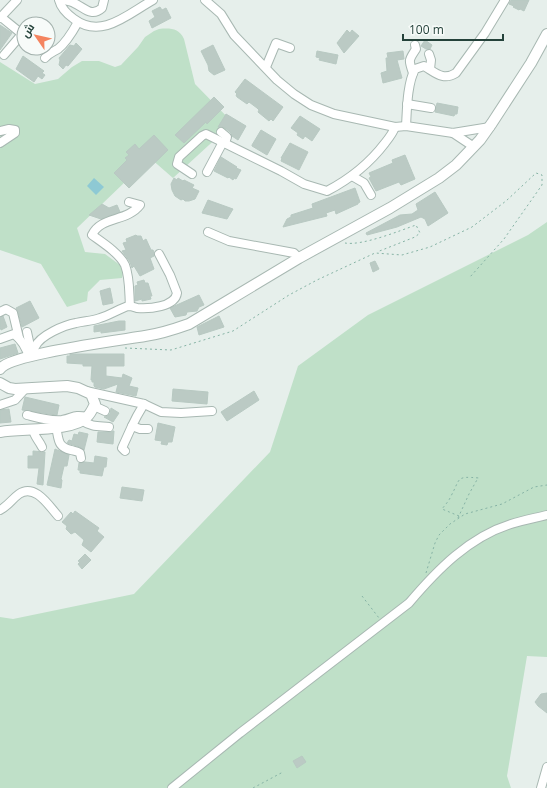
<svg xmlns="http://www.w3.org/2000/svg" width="547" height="788" font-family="'Open Sans',Cairo,sans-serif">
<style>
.green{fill:#bfe0c8}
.water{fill:#8ec9d4}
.building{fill:#bbcac4;stroke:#b8c9c2}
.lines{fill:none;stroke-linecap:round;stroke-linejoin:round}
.minor-casing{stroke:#a8b8b2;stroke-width:10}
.tertiary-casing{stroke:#a8b8b2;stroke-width:12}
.path{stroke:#86b3a5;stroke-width:1;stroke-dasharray:2 3;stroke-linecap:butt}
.minor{stroke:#fff;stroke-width:8}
.tertiary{stroke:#fff;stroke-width:10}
</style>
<rect width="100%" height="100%" fill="#e6efeb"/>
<!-- green -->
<g class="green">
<path d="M159,29C170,28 179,28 184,39L195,84L233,123L173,178L150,158L77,228L85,252L105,254L124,268L122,278L100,280L88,292L87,301L67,307L41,264L0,250V62L35,84L58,79L72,67L82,61H99L115,67L121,65L138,47L145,37L154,31Z"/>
<polygon points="547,222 547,657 527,656 507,776 511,788 0,788 0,617 13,619 134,594 270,452 298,366 368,315 528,235"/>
</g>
<!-- water -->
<polygon class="water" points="94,178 104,187 96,195 87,186"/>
<!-- building -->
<g class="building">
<polygon points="511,0 529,0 524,11 520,9 519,10 513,7 514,6 509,4"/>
<polygon points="160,7 162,10 166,8 171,18 152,28 149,21 155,17 152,11"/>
<polygon points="0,25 12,33 0,50"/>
<polygon points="347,30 350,33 352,30 359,36 344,53 337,43"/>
<polygon points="425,40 432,45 430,49 426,49 421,46"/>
<polygon points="76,43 82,49 68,66 66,65 63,69 59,65 60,60 59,58 70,45 74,46"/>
<polygon points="213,45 225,70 214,75 209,71 208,65 201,51"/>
<polygon points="317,51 338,55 336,64 319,60 320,58 316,57"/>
<polygon points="403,51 404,59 397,60 402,78 383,83 381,73 387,71 386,58 388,58 387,53"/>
<polygon points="23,56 44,71 42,73 45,75 42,79 38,76 34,82 16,69"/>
<polygon points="245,79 283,107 273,121 271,119 269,121 258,112 259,110 257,108 249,102 247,104 237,97 236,95 237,94 235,92"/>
<polygon points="214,97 224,107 207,124 206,122 184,143 175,135"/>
<polygon points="437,103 458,107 457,114 455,114 454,116 435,112"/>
<polygon points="226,114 246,126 238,140 232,136 231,133 225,128 222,127 218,127"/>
<polygon points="300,116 320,129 312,141 305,136 303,139 297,135 298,133 291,128"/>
<polygon points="261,130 276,139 267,155 252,146 252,145"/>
<polygon points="154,135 168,150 129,188 114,173 127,160 125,158 129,155 126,152 135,144 139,149"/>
<polygon points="290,143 308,152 299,170 281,161 282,158 281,158"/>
<polygon points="405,155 415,179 401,185 399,182 376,191 369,178 371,177 369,173 393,163 392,160"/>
<polygon points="221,157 237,167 236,168 241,170 236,179 234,178 233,180 229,177 228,178 214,171"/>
<polygon points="174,178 177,180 178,178 183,181 184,180 194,185 192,188 199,191 195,199 189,201 185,201 183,199 181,200 175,196 172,190 171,184"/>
<polygon points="355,188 360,202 358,203 358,204 336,214 335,210 326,213 327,216 283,227 287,219 291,217 291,215 313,208 312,204"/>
<polygon points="435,192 448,213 428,226 425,219 421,217 397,227 367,235 366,233 400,215 412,214 418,210 416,204"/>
<polygon points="208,200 233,209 227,219 202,213"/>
<polygon points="102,204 109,208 117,205 120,212 101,219 89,215"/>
<polygon points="136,235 137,236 141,236 143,241 146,239 151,250 153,250 154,252 154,256 150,258 154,269 140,276 134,266 132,268 130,262 122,251 126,250 123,243 127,242 126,239"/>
<polygon points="375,261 379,269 373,272 370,263"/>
<polygon points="144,280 145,283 148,283 152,296 150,296 151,299 142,301 142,299 135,301 135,286 138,285 137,282"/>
<polygon points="110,288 113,303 103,305 100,291"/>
<polygon points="199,295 204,305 199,307 197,311 187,312 186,315 175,317 170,308"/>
<polygon points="30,301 39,318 22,327 18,312 16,308"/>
<polygon points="3,316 7,327 1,330 0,327 0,317"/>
<polygon points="219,316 224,327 199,335 197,327"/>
<polygon points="119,321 125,321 125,330 101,333 101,331 94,332 94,326"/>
<polygon points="15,344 18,353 0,359 0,348"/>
<polygon points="70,354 124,354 124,366 106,366 106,376 122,378 123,374 132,378 129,386 138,388 136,396 116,392 118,384 104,389 95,387 94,386 94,382 92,382 92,380 91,380 92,366 83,366 83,364 67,363 67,356 70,356"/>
<polygon points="173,389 208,392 207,404 172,401"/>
<polygon points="254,391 259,400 227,421 221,412"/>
<polygon points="25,397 59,405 57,415 22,410"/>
<polygon points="111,408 119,413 113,422 104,417 110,414"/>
<polygon points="9,409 11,422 0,423 0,410"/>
<polygon points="158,423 175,427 172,442 168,442 167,445 161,444 162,441 155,440"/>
<polygon points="113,431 114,431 113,444 97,442 98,432 109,432"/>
<polygon points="79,432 88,434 84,450 80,447 67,443 69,440 72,441 74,434 78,435"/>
<polygon points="55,449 69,455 67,466 64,466 61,479 62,480 61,488 47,485"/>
<polygon points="33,451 45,452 43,485 37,484 39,468 28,468 28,456 33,456"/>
<polygon points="95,456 107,458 106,467 104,467 102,476 80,473 80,470 78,470 79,463 85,462 94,463"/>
<polygon points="122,487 144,490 142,501 120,498"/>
<polygon points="75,511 99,528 97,531 104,537 91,552 82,545 84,540 75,532 71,534 66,529 67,526 62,522 71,512 73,514"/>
<polygon points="85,554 91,560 82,569 78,564 80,562 78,561"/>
<polygon points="547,693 547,713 538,706 535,702 541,694"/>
<polygon points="302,756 306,762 297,768 293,761"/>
</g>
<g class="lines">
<defs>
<g id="minor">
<path d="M59,0C61,8 67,14 74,19C102,40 129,13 153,0"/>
<path d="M64,0C67,1 71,1 74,3C84,7 91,18 102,8L104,0"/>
<polyline points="205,0 221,14 234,35 277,80 294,94 311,105 334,114 395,127 406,126 453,133 490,127"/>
<polyline points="1,17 22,34 4,55"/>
<polyline points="0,18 17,0"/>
<polyline points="429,54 431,60 430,69"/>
<path d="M45,58C49,53 53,52 58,49C67,42 73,31 78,22"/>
<polyline points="266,67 276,43 290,48"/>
<path d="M413,73C408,59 409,60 416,49L415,45"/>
<polyline points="407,104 431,108"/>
<path d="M406,126C407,110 407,84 415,69L424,66C436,73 443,81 456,73L485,33L505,0"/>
<polyline points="0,131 9,129 15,130 15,133 0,143"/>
<polyline points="221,132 227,137 225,143"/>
<polyline points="453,133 474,147"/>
<polyline points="207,172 223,142"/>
<path d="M192,174L177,164L179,157L202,136L206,134L281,171L304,184L327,191C350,179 369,164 385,143C389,138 393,133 395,127"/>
<polyline points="352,176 364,183 371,195"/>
<path d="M129,202L140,205C127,222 101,216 92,235C103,243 119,253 125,265C130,278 129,293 130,306"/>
<polyline points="208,232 229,241 294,253 299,258"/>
<polyline points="0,312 6,309 13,313 19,338"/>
<polyline points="27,332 30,346 34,351"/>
<path d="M0,339L14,334C22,340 26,347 29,357"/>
<path d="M34,356C34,353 33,349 35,347C40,335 65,325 76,323C84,321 93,321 100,318C110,315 119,309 128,306C132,306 134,307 137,308C149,309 175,307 177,293L170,275L159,254"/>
<polyline points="86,391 144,404 161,412 181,413 212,411"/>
<polyline points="144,404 137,416 132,426 140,429 148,429"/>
<polyline points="0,405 15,400 25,389"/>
<polyline points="94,406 105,411"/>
<path d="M27,415C39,418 49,421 62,420C74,418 73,414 87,417"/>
<path d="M83,421C91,427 99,426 109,427"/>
<path d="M56,427C59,439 57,447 71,450C75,451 77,451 80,453L81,458"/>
<path d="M33,429C34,437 39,440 42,447"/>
<polyline points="125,451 122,448 132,426"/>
<path d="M0,510C8,506 12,499 19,494C35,483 49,506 58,516"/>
<path d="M172,788L240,733L409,603C437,570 469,537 511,524C523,520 535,518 547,515"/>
<polyline points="541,788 547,767"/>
</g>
<g id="tertiary">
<path d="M0,369C10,354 122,340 145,336C160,334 175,329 189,324L299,258L390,208L439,178L456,165L480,140L492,123L531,63L547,34"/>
<path d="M0,383L9,388L15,389L67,386L78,388L91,394L95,404C93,408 91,413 87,417C73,432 21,428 0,432"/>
</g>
</defs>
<!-- minor casing -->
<use href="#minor" class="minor-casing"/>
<!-- tertiary casing -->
<use href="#tertiary" class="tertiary-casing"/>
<!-- path -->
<g class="path">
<path d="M345,243C362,246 399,231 416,225L420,233L415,237L377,252"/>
<polyline points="125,348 171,350 233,331 289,295 317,280 375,253 402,255 430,247 472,227 506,201 536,173 542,175 542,185 504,239 470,277"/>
<path d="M459,516L442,509C445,505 449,501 451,496C461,478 455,476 479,478"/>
<polyline points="458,518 469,494 478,478"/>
<polyline points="426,573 435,543 439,535 450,524 465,514 502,504 534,487 547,485"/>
<polyline points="362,596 379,618"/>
<polyline points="253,788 283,772"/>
</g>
<!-- minor -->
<use href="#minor" class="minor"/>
<!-- tertiary -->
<use href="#tertiary" class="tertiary"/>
</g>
<!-- north arrow -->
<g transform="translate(36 36) rotate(304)"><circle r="19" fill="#f7fbf9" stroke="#a3b1ad"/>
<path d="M0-3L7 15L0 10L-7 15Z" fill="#f4845f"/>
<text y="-6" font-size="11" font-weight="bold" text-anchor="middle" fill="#24423a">ش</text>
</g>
<!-- scale -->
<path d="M403 34v6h100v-6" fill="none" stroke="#24423a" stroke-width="2"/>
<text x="409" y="34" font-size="12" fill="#24423a" stroke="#f7fbf9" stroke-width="3" paint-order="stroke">100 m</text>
</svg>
